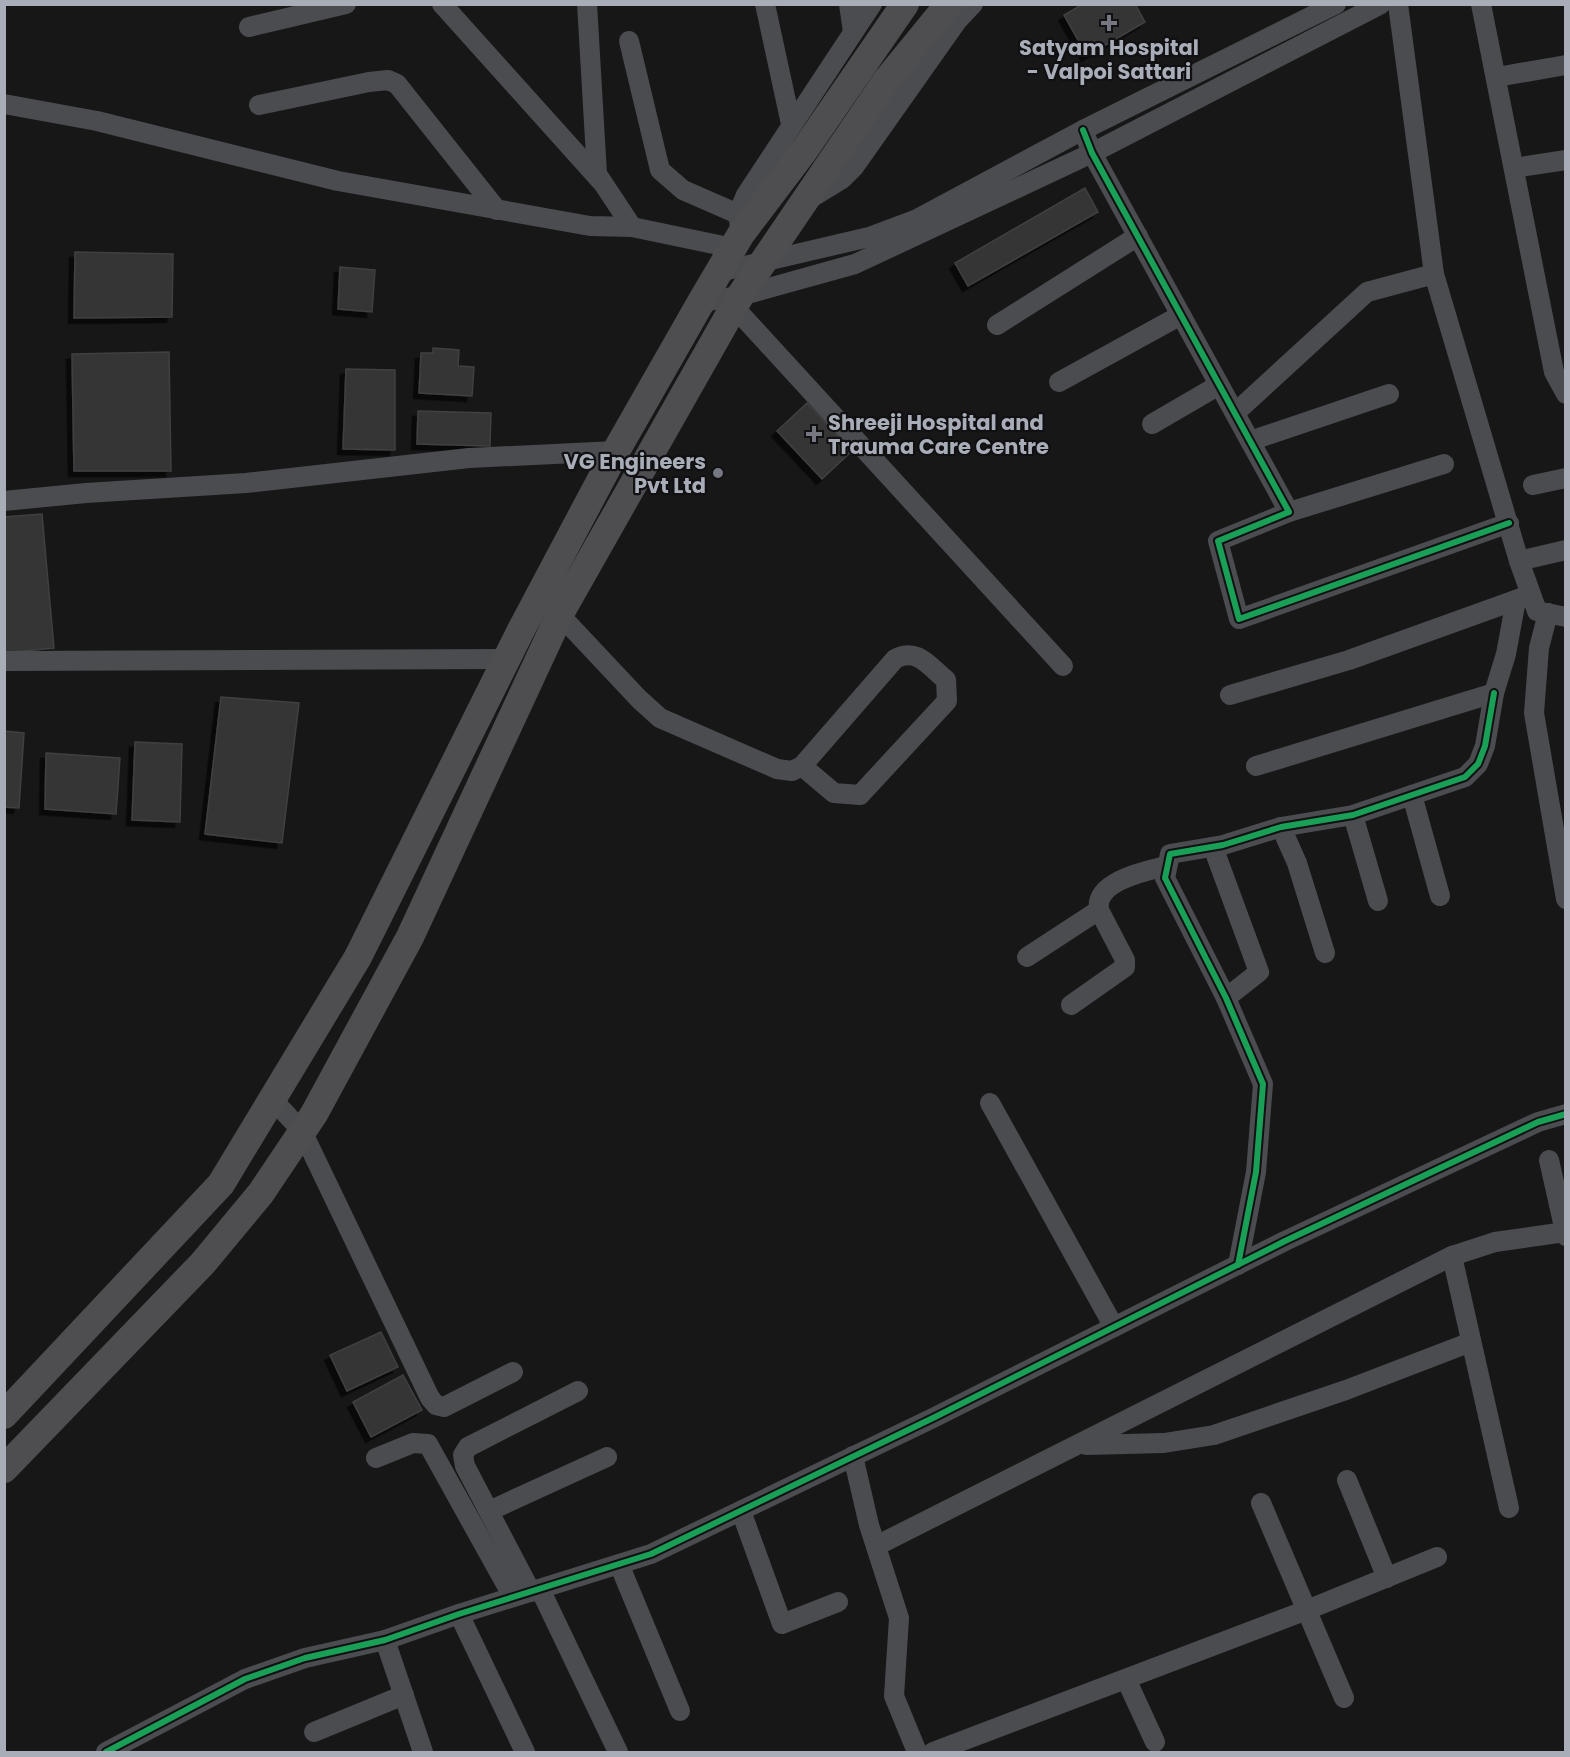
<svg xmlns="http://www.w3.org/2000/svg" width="1570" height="1757" font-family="Poppins,sans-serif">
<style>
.building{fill:#353536;stroke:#3f4043;stroke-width:1.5;filter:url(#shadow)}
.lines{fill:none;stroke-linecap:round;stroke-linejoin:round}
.minor{stroke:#4b4c50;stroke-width:20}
.highway{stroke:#4e4e51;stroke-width:28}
.cycleway-casing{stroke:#111113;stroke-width:10}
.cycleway{stroke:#1a9f57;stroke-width:6}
.poi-dot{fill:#757880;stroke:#111113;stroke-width:2}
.labels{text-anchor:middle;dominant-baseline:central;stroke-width:4.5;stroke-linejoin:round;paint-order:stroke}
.poi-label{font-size:21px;font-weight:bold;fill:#a8adb8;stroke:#111113}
</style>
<defs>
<filter id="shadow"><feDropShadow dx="-5.5" dy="5.5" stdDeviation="0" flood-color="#0009"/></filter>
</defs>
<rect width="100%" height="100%" fill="#171717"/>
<!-- building -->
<g class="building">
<polygon points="1083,4 1135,4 1145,22 1087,56 1064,15"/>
<polygon points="1085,188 1098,212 968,286 955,263"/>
<polygon points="75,252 173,254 172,317 74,318"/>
<polygon points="340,267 375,270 372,312 338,309"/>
<polygon points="433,348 459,350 458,366 474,367 472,396 419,393 421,353 433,353"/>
<polygon points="169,352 171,471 74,471 72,354"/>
<polygon points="346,369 395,370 395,450 343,449"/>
<polygon points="807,403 852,451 822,479 777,431"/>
<polygon points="418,411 491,413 490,446 417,444"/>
<polygon points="42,514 54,648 4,653 4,517"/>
<polygon points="221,697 299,703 282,843 205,834"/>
<polygon points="4,731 24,733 19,808 4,807"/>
<polygon points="135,742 182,744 180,822 132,820"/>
<polygon points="46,753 120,758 116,814 45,809"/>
<polygon points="381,1332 398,1367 347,1391 330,1355"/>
<polygon points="403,1375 422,1410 371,1437 353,1402"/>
</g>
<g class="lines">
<!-- minor -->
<g class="minor">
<polyline points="442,4 601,181"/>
<polyline points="587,4 597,174 632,227"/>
<polyline points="765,4 791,124"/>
<polyline points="849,4 853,32"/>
<polyline points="1398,4 1434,274 1519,561 1537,611 1566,617"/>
<polyline points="1481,4 1554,372 1566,394"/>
<polyline points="249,27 346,4"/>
<polyline points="629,41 660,170 683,190 738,214"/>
<polyline points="1497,77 1566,65"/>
<polyline points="4,104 97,121 338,181 590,226 632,227 733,248"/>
<polyline points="259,105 369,82 388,80 397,84 497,210"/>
<polyline points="1083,130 1092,153 1289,512 1218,541 1239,619 1509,523"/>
<polyline points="1514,168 1566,160"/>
<polyline points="811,198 842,179 854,167 957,21 973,4"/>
<polyline points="741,234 738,214 746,195 872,4"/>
<polyline points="719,272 869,237 917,219 1083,130 1336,4"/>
<polyline points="701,302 740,296 855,264 1092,153 1381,4"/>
<polyline points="734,307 1063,666"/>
<polyline points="997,325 1138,236"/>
<polyline points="1059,382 1181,315"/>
<polyline points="1235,413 1367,292 1434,274"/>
<polyline points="1152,424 1219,385"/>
<polyline points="1250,441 1389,394"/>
<polyline points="1533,485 1566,478"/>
<polyline points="4,501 86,493 246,483 469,458 616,451"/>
<polyline points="1289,512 1444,464"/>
<polyline points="1519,561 1566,550"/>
<polyline points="1548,613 1539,648 1534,713 1566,899"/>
<path d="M560,615L639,699L660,718L777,769L792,771L802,766L895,659C917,647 929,666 946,680L947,701L860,795L834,793L802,766"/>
<polyline points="4,661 506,659"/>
<polyline points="1230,695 1349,660 1524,597"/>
<polyline points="1256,766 1494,693 1506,654 1516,600"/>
<polyline points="1412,795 1440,896"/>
<polyline points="1353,815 1378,901"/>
<polyline points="1281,827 1297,863 1325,953"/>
<polyline points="1213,847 1259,972 1226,998"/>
<polyline points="1027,957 1099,910"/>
<path d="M1071,1005L1125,967V960L1099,910C1094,881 1146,871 1166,866"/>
<polyline points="272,1099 302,1131 430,1398 436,1405 444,1407 513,1372"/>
<polyline points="990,1103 1114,1327"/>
<polyline points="1549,1160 1566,1236"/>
<polyline points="1452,1256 1509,1508"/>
<polyline points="1238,1265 1256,1172 1263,1084 1226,998 1165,878 1170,854 1223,845 1281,827 1353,815 1465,777 1478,764 1485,746 1494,693"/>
<polyline points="1086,1445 1164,1443 1214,1435 1346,1390 1471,1342"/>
<polyline points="853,1456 869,1525 899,1618 894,1696 917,1752"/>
<polyline points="376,1458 413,1443 428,1444 513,1597"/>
<polyline points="1347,1480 1387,1578"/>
<polyline points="1261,1503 1344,1698"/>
<polyline points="489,1511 607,1457"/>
<polyline points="741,1511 782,1624 838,1602"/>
<polyline points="876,1546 1452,1256 1495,1242 1565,1232"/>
<polyline points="619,1564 680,1711"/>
<polyline points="540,1589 618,1752"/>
<polyline points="531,1592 465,1466 463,1455 468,1447 578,1391"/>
<polyline points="459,1614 525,1752"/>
<polyline points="385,1640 423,1752"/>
<polyline points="1126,1679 1155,1742"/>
<polyline points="314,1732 404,1695"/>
<polyline points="106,1752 245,1679 305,1658 385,1640 459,1614 651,1554 933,1418 1285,1241 1538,1122 1566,1114"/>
<polyline points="933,1752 1307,1610 1437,1557"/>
</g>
<!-- highway -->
<g class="highway">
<polyline points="4,1415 221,1184 358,957 521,630 616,451 701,302 741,234 803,152 905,4"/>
<polyline points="4,1469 203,1263 261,1193 314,1114 410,937 562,610 740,296 886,81 949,4"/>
</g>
<defs>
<g id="cycleway">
<polyline points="1083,130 1092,153 1289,512 1218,541 1239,619 1509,523"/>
<polyline points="1238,1265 1256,1172 1263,1084 1226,998 1165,878 1170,854 1223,845 1281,827 1353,815 1465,777 1478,764 1485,746 1494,693"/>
<polyline points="106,1752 245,1679 305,1658 385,1640 459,1614 651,1554 933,1418 1285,1241 1538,1122 1566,1114"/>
</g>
</defs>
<!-- cycleway casing -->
<use href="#cycleway" class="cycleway-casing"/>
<!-- cycleway -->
<use href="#cycleway" class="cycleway"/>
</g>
<!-- markers -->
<g class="poi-dot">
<path d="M1106 14h6v6h6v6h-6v6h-6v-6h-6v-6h6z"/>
<path d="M811 425h6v6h6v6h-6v6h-6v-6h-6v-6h6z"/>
<circle cx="718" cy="473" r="6"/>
</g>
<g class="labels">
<!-- poi labels -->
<g class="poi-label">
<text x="1109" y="47">Satyam Hospital<tspan x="1109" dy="24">- Valpoi Sattari</tspan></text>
<text x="828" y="422" text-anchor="start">Shreeji Hospital and<tspan x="828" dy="24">Trauma Care Centre</tspan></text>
<text x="706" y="461" text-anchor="end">VG Engineers<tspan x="706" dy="24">Pvt Ltd</tspan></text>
</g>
</g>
<!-- border -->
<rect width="1570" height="1757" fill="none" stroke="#a8adb8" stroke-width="12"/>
</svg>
